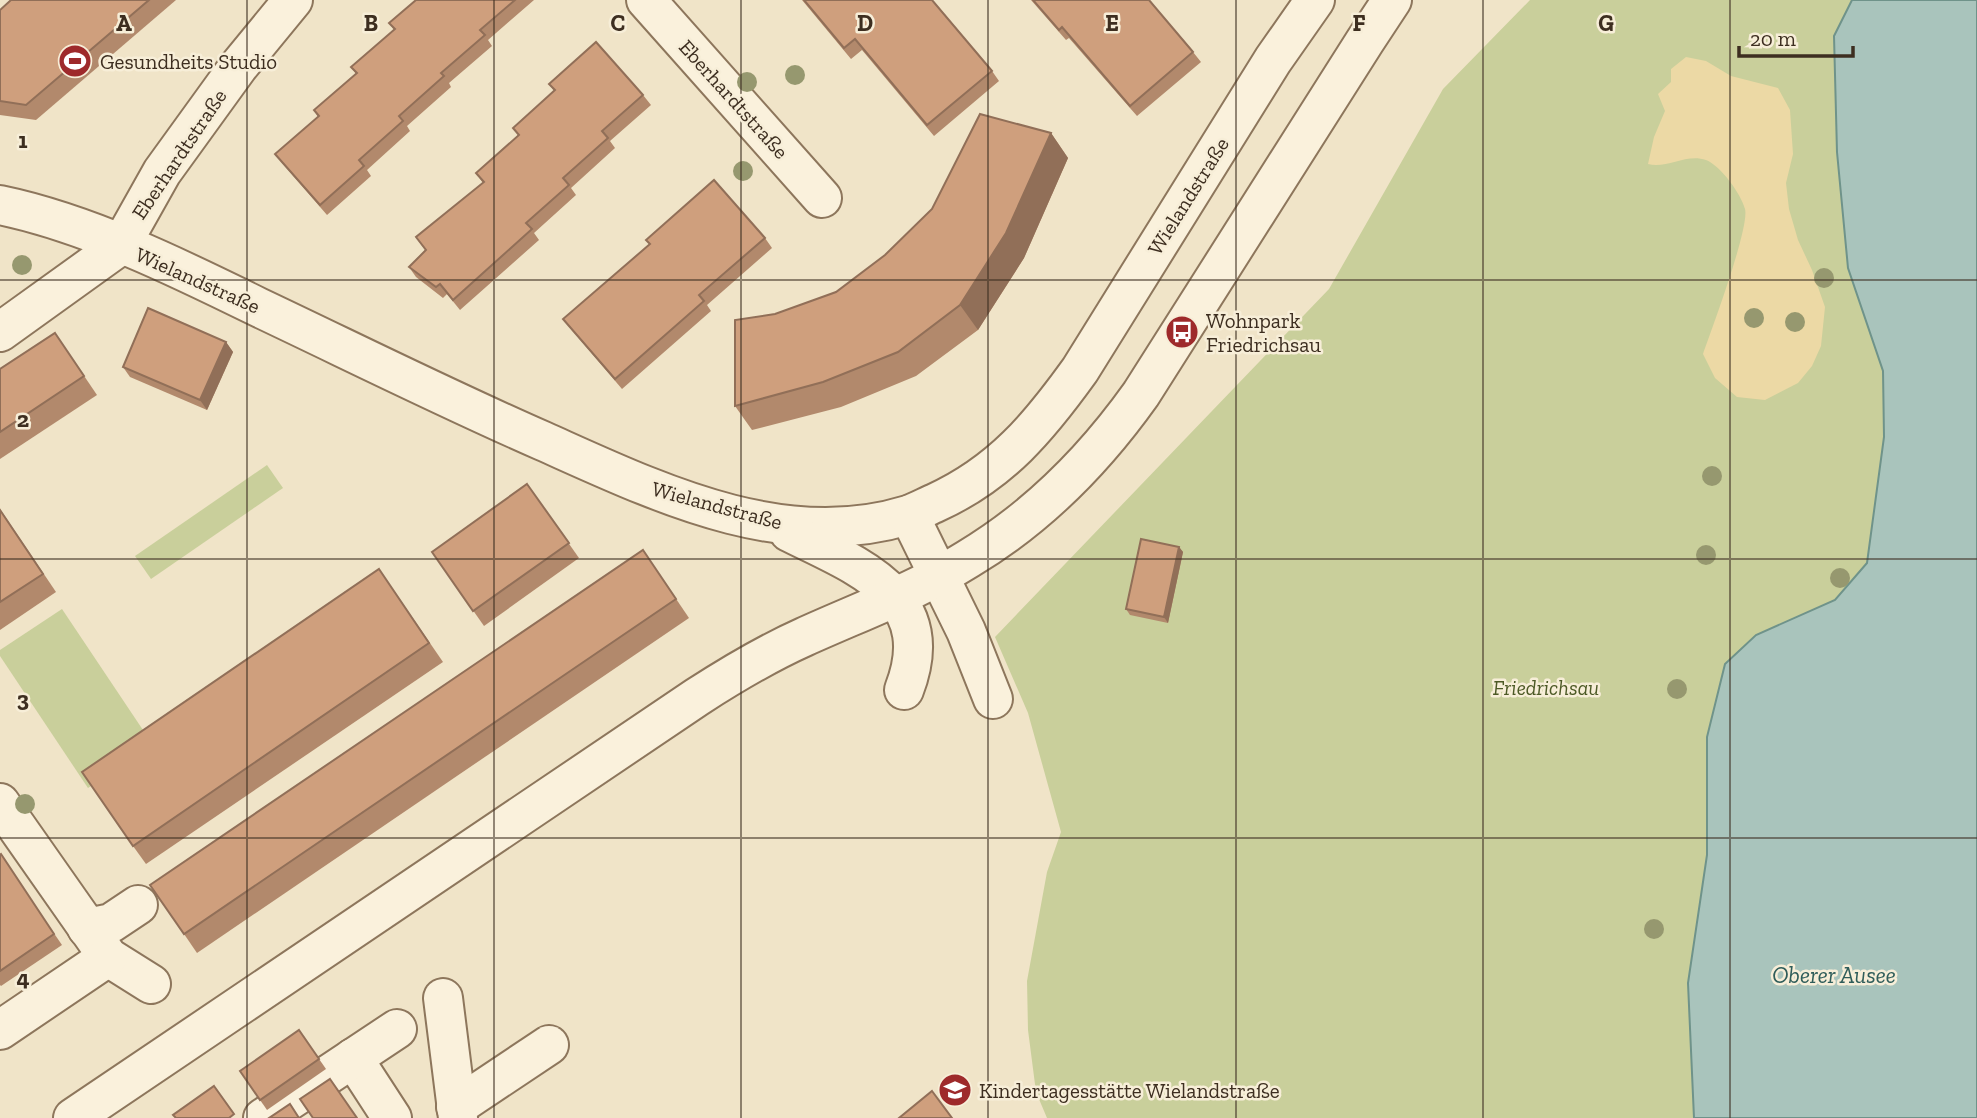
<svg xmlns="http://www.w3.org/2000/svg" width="1977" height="1118" font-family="'Zilla Slab',serif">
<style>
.green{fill:#c9cf9b}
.sand{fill:#ecd9a5}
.water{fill:#a9c4bc;stroke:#6f938a;stroke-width:2}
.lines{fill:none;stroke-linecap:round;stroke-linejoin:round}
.minor-casing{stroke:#8d765c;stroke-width:42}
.minor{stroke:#faf1dc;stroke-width:38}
.tree{fill:#96986f}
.wall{fill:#b2896c}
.shaded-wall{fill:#916f58}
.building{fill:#cf9f7d;stroke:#916f58;stroke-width:2}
.grid{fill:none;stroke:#3d2e20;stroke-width:2;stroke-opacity:0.55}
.labels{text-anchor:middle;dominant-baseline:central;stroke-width:5;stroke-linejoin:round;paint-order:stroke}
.poi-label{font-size:21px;fill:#3d2e20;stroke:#f7eed8;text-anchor:start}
.street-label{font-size:21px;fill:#3d2e20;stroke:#f7eed8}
.park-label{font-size:21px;font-style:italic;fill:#4d5a26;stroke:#f7eed8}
.water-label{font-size:23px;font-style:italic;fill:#2f5d5a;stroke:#f7eed8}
.grid-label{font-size:23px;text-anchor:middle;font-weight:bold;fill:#3d2e20;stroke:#f7eed8;stroke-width:5;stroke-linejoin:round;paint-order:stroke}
</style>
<rect width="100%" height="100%" fill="#f0e4c8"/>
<!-- green -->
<g class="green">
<polygon points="1530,0 1977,0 1977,1118 1047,1118 1036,1092 1028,1030 1027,981 1047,872 1061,832 1028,713 995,637 1329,289 1443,89"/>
<polygon points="267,465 283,488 151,579 135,556"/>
<polygon points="62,609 153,745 88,788 0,656 0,650"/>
</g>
<!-- sand -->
<path class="sand" d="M1686,57L1706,61L1731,76L1778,88L1790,110L1793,154L1786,183L1789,209L1798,240L1812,270L1825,307L1821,346L1812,366L1798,383L1765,400L1737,397L1715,378L1703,354C1711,331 1750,227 1745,209C1741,194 1721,166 1706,160C1686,153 1667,169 1648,164L1654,137L1665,111L1658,94L1671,82V69Z"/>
<!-- water -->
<polygon class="water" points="1852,0 1977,0 1977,1118 1694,1118 1688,983 1707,855 1707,737 1725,664 1756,635 1835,600 1867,563 1884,437 1883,371 1848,268 1837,152 1834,36"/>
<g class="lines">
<defs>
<g id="minor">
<polyline points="646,0 822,198"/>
<path d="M0,205C87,223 179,268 258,307C353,352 447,399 543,441C655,491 782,554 908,515C917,512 926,507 935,503C1001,473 1039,427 1080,370L1273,60L1315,0"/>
<polyline points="0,332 121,245 162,172 238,67 293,0"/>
<polyline points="909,515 966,631 993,699"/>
<path d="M789,532C857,566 941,595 904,690"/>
<polyline points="0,803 108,957 151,984"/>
<polyline points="87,928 111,923 138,905"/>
<polyline points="443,998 458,1118"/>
<polyline points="0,1030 108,957"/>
<polyline points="353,1058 392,1118"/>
<polyline points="456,1107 549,1045"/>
<path d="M73,1118L697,697C731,675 766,654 804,637C859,612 917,591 968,559C1038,517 1094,460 1141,394L1365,41L1392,0"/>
<polyline points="263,1118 397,1029"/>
</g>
</defs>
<!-- minor casing -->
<use href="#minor" class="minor-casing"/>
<!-- minor -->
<use href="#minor" class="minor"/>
</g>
<!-- trees -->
<g class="tree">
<circle cx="795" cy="75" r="10"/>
<circle cx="747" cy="82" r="10"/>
<circle cx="743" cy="171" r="10"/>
<circle cx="22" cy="265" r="10"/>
<circle cx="1824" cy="278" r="10"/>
<circle cx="1754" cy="318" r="10"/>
<circle cx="1795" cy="322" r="10"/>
<circle cx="1712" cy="476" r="10"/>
<circle cx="1706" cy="555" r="10"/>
<circle cx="1840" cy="578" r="10"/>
<circle cx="1677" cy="689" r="10"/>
<circle cx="25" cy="804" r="10"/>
<circle cx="1654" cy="929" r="10"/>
</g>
<!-- wall -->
<g class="wall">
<polygon points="11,0 176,0 36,120 0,115 0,10"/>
<polygon points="416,0 534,0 488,40 492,46 449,83 451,87 407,126 410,131 367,170 371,176 327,215 283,164 275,154 318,117 314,110 356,74 351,67 394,30 389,23"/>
<polygon points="802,0 932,0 992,71 999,81 934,136 862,50 851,59"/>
<polygon points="1031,0 1149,0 1193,52 1201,62 1137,116 1069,38 1066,40"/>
<polygon points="549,84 643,95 651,105 610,141 615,148 571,188 576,195 534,233 539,240 460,310 447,294 443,298 416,277 409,267 425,250 416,237 483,183 476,173 518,135 513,128 554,91"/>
<polygon points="1051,133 1068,158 1024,258 978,330 916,376 841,407 752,430 735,406 775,314 836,292"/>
<polygon points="765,238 772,248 707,305 711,311 622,389 571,329 563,319 650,244 646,240"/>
<polygon points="55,333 97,395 0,459 0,369"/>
<polygon points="226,342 233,352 207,410 130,377 123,367"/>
<polygon points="527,484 579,558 484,626 432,552"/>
<polygon points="0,509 56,592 0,630"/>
<polygon points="1179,547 1183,552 1168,623 1130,615 1126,609"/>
<polygon points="643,550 689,618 197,953 184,934"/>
<polygon points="379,569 443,662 146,864 133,846"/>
<polygon points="0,855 62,945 1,986 0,985"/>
<polygon points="299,1030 326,1069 267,1110 240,1071"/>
</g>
<!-- shaded-wall -->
<g class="shaded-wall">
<polygon points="1051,133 1068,158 1024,258 978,330 960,305"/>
<polygon points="226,342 233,352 207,410 200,400"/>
<polygon points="1179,547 1183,552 1168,623 1164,617"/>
</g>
<!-- building -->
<g class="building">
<polygon points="11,0 149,0 26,105 0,101 0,10"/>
<polygon points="416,0 515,0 480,30 485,35 441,73 444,76 399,116 403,121 359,160 364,166 320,205 275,154 319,116 314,110 357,73 351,67 395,29 389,23"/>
<polygon points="804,0 932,0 992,71 927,125 855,39 844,48"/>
<polygon points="1033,0 1149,0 1193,52 1130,106 1062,27 1059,30"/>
<polygon points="596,42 643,95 602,131 608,138 563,178 569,185 526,223 532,229 453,300 440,284 436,287 409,267 426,250 416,237 484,182 476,173 519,135 513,128 555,90 549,84"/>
<polygon points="980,114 1051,133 1006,233 960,305 898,352 823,382 735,406 735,320 775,314 836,292 885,255 932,209"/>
<polygon points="714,180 765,238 699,295 704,301 615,379 563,319 650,244 646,240"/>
<polygon points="148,308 226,342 200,400 123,367"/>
<polygon points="55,333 84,376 0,432 0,369"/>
<polygon points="527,484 569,543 473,611 432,552"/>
<polygon points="0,510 43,574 0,602"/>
<polygon points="1141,539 1179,547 1164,617 1126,609"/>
<polygon points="643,550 676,599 184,934 150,885"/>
<polygon points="379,569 429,643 133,846 82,772"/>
<polygon points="1,854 54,934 0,971 0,855"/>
<polygon points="299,1030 319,1059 260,1100 240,1071"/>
<polygon points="330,1079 357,1118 313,1118 300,1099"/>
<polygon points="214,1086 234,1114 229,1118 176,1118 173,1115"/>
<polygon points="932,1091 952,1118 899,1118"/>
<polygon points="290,1104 299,1118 269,1118"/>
</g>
<!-- grid -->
<path class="grid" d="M247,0V1118M494,0V1118M741,0V1118M988,0V1118M1236,0V1118M1483,0V1118M1730,0V1118M0,280H1977M0,559H1977M0,838H1977"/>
<!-- icons -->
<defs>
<symbol id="stadium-disc" viewBox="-11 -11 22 22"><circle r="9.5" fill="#9e2a2b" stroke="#f7eed8"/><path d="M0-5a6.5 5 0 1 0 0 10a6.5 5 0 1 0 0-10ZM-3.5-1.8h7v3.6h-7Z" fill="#fff"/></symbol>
<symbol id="bus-disc" viewBox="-11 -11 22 22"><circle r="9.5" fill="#9e2a2b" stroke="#f7eed8"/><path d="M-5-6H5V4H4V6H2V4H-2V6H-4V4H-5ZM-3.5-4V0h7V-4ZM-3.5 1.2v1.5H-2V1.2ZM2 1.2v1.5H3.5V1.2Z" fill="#fff"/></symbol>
<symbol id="school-disc" viewBox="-11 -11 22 22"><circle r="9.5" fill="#9e2a2b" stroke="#f7eed8"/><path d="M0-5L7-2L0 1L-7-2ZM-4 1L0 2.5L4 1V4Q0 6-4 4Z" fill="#fff"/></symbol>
</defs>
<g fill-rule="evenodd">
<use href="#stadium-disc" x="56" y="42" width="38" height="38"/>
<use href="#bus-disc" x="1163" y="313" width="38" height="38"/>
<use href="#school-disc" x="936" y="1071" width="38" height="38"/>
</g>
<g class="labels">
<!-- poi labels -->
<g class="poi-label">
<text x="100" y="61">Gesundheits Studio</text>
<text x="1206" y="320">Wohnpark<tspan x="1206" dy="24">Friedrichsau</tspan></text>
<text x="979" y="1090">Kindertagesstätte Wielandstraße</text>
</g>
<!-- street labels -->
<g class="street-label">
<text transform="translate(734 99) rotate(48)">Eberhardtstraße</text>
<text transform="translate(179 154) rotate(-56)">Eberhardtstraße</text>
<text transform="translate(1188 196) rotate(-58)">Wielandstraße</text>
<text transform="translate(198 280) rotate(24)">Wielandstraße</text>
<text transform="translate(717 505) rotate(15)">Wielandstraße</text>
</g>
<!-- park labels -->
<g class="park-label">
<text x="1546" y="687">Friedrichsau</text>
</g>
<!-- water labels -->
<g class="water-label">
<text x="1834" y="975">Oberer Ausee</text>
</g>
</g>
<g class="grid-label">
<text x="124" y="31">A</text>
<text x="371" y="31">B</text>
<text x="618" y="31">C</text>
<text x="865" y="31">D</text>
<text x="1112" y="31">E</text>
<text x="1359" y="31">F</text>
<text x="1606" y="31">G</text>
<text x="23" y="148">1</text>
<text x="23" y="427">2</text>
<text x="23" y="707">3</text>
<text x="23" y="986">4</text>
</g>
<!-- scale -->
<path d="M1739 46v10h114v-10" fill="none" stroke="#3d2e20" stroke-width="3.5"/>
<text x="1750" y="46" font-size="21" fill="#3d2e20" stroke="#f7eed8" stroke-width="5" paint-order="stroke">20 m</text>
</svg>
